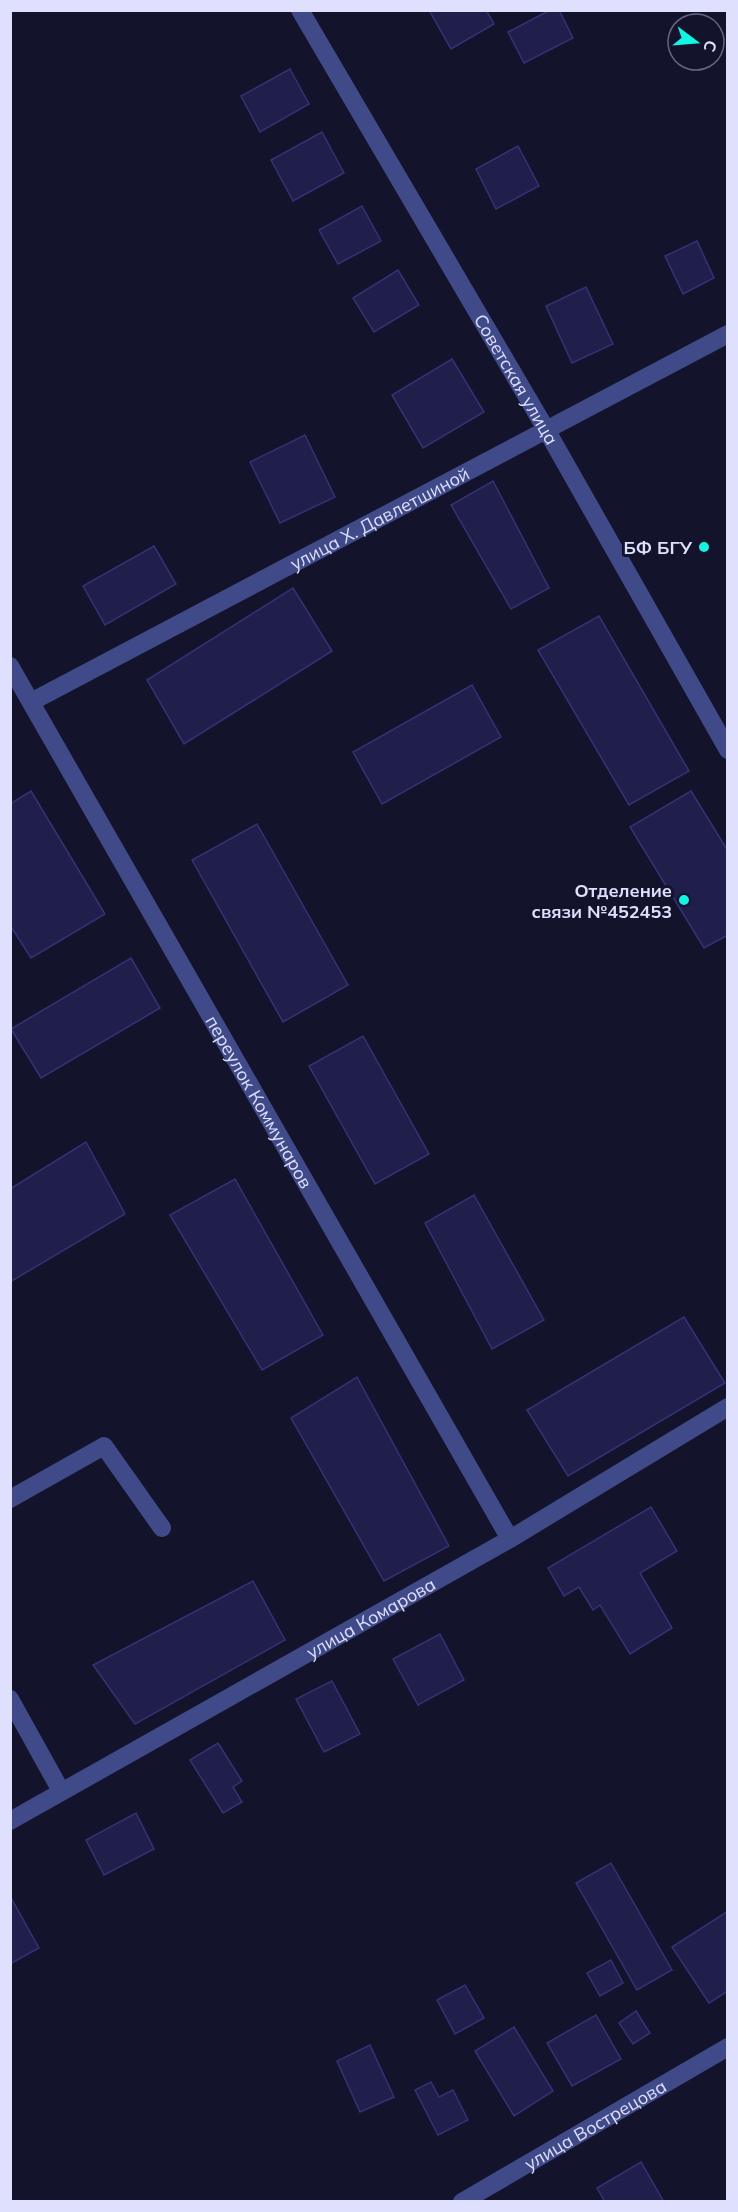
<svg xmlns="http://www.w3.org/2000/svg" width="738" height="2212" font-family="Mulish,sans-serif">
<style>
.building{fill:#201f4b;stroke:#343276;stroke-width:1.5}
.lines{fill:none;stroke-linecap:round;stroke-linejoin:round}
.minor{stroke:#404a88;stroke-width:18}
.poi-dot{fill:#13f5e3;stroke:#13132b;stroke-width:2}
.labels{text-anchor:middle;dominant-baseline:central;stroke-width:6;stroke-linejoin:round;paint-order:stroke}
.street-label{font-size:18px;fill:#dee0fe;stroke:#13132b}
.poi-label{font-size:18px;font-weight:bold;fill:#dee0fe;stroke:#13132b;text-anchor:end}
</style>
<rect width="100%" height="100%" fill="#13132b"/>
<!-- building -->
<g class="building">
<polygon points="429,10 486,10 494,24 451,49"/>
<polygon points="550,10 559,10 573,38 524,63 508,32"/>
<polygon points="290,69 309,104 260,132 241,96"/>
<polygon points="322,132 344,173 293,201 271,160"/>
<polygon points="518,146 539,186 496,209 476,169"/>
<polygon points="362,206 381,241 338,264 319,230"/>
<polygon points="697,241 714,278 683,294 665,256"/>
<polygon points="398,270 419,305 374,332 353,298"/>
<polygon points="586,287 613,344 572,363 546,306"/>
<polygon points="452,359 484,412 423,448 392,395"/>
<polygon points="305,435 335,497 280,523 250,462"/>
<polygon points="493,481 549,588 511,609 451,505"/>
<polygon points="154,546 176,584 105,625 83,586"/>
<polygon points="293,588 332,651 184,744 147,680"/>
<polygon points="599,616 689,771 629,805 538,650"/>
<polygon points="472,685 501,737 382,804 353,752"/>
<polygon points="31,791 105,914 31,958 10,925 10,804"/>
<polygon points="691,791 728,851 728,935 704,948 630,827"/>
<polygon points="257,824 348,985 283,1022 192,860"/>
<polygon points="131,958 160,1008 41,1078 11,1029"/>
<polygon points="363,1036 429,1154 375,1184 309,1066"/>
<polygon points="86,1142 125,1214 10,1282 10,1189"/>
<polygon points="235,1179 323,1335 262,1370 170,1215"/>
<polygon points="474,1195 544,1320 492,1349 425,1223"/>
<polygon points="684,1317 725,1383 568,1476 527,1410"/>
<polygon points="357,1377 449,1546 384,1581 291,1418"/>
<polygon points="651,1507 677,1551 640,1573 672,1628 630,1654 600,1605 593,1610 579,1587 564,1596 548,1568"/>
<polygon points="253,1581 285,1640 135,1724 93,1665"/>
<polygon points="440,1634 464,1680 418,1705 393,1659"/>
<polygon points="332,1681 360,1734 324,1752 296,1699"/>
<polygon points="218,1743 242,1781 233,1787 242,1802 223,1813 190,1760"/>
<polygon points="136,1813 154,1849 104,1875 86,1840"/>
<polygon points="611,1863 672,1970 637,1990 576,1883"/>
<polygon points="10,1896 39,1948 10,1964"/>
<polygon points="728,1911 728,1991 709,2003 672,1947"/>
<polygon points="611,1960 623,1983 600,1996 587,1973"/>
<polygon points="465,1985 484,2018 455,2034 437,2000"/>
<polygon points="636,2011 650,2033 633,2044 619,2023"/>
<polygon points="596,2015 621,2059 572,2086 547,2043"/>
<polygon points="514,2027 553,2091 514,2116 475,2051"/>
<polygon points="370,2045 394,2097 360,2112 337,2061"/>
<polygon points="431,2082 439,2097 453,2090 468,2120 438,2135 415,2090"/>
<polygon points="641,2162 664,2202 605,2202 597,2188"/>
</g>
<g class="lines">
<!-- minor -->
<g class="minor">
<path id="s1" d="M300,10L547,431L728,750"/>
<path id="s2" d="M10,666L510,1539"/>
<path id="s3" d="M31,702L728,334"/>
<polyline points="10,1499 104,1446 162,1528"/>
<polyline points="10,1699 61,1791"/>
<path id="s4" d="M10,1821L510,1539L728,1407"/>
<path id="s5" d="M462,2202L728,2047"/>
</g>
</g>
<!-- markers -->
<g class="poi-dot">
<circle cx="704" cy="547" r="6"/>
<circle cx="684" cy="900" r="6"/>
</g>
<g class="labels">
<!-- street labels -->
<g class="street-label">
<text stroke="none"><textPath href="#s1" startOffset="428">Советская улица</textPath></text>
<text stroke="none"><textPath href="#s3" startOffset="394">улица Х. Давлетшиной</textPath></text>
<text stroke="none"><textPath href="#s2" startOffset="502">переулок Коммунаров</textPath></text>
<text stroke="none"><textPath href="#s4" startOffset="414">улица Комарова</textPath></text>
<text stroke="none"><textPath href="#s5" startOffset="154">улица Вострецова</textPath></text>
</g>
<!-- poi labels -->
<g class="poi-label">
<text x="692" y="547">БФ БГУ</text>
<text x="672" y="890">Отделение<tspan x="672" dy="21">связи №452453</tspan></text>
</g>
</g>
<!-- border -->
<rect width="738" height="2212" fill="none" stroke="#dee0fe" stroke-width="24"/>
<!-- north arrow -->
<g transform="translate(696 42) rotate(106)"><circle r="28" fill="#13132b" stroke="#64657f" stroke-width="1.5"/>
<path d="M0-4.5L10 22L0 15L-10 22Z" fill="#13f5e3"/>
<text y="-9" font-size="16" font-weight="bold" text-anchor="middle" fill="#dee0fe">С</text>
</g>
</svg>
